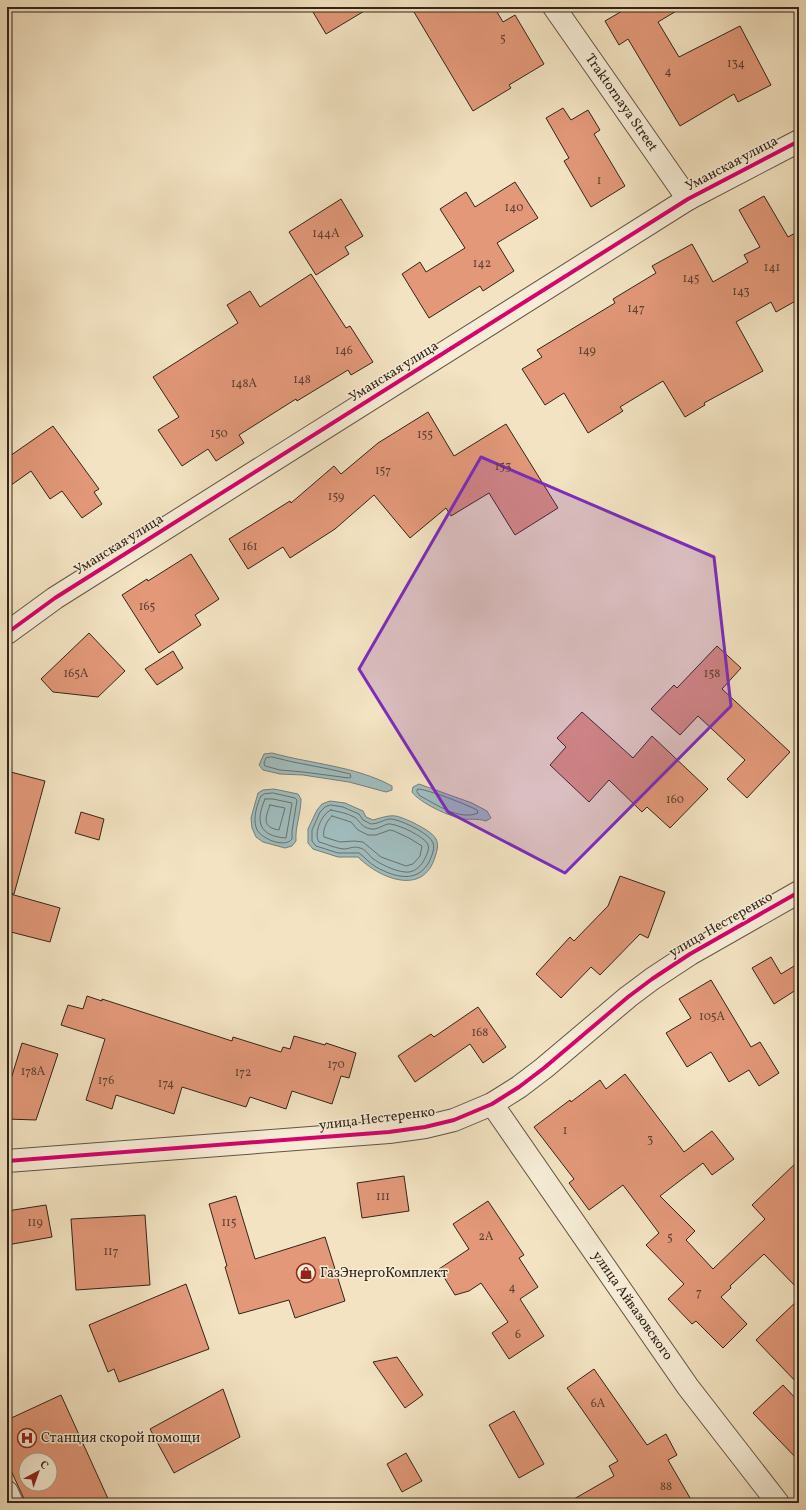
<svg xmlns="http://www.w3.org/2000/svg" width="806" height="1510" font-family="Vollkorn,serif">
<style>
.water{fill:#a0bcbd;stroke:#747f7b}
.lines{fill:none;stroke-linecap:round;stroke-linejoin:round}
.shore{stroke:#6a706b;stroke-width:1}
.building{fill:#e29879;stroke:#332419;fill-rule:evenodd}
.minor-casing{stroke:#635443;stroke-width:24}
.minor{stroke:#f7edd7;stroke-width:22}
.cycleway-casing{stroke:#f7edd7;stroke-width:6}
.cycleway{stroke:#d6006c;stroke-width:4}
.marked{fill:#7b2cbf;fill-opacity:0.2;stroke:#7b2cbf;stroke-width:3;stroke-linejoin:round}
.labels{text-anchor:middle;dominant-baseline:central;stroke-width:3;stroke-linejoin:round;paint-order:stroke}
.number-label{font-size:12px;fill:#5f4131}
.street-label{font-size:14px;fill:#332419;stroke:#f7edd7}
.poi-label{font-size:14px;fill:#332419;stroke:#f7edd7;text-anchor:start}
</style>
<rect width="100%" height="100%" fill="#f3e3c2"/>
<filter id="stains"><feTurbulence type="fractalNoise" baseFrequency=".005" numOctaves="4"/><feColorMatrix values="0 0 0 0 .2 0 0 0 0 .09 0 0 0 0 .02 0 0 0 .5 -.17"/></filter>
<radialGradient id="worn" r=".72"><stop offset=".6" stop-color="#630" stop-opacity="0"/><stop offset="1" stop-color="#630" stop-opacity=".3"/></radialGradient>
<!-- water -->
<g class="water">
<path d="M272,753C312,764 355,766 392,786V790L386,792L349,782L303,775L280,774L263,770L259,765L264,754Z"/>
<path d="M419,784L472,803L487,811L491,818L486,821C476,818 473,820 464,819C450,817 420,803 412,792L413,787Z"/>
<path d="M274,789L298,794L301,799C301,813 295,827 296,841L292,846L285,848L263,842L256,837L252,828L251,818L258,793L263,790Z"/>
<path d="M330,801L345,803L363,811L366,817L373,820C394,814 394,814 414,823C421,827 432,832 436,839C439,845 437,851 435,857C423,897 379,878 358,857H338L313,849L308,843V829L317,810L322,804Z"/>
</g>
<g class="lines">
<!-- shore -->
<g class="shore">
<path d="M272,757C298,764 324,767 350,774L351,777L349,778L303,772L280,770L265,766L264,763L266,758Z"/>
<path d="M418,789C427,789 468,805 477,810L478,813C459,821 436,804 420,796L417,792Z"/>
<path d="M273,793L295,798L297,800L292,831V839C285,849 258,838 256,827C253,818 257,804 261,796L264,794Z"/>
<path d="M265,799H273L292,803L286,838C259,836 255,822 265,799Z"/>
<path d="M270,805L285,808L279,830C262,827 265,819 270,805Z"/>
<path d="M331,805L343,807L359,814L363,820L371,824C378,824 383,820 389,819C398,818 428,833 432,841C436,846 432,856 429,862C417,884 394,877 376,867C369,863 365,857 359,853H338L316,846L312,841V830L320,812L325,807Z"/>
<path d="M331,810C339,812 347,813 354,817C360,820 360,827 371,829C377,830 383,825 388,824C396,823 426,837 428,845C430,850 425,858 423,862C419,868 413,873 405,872C394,871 380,864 372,858C368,854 365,849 360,848C355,846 351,848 345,849C337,849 327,844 319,842C313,834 322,813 331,810Z"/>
<path d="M332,816L351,822L358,830L368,835H376L390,830L394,831L409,838L422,846L420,856L413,864L406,866L381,857L363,842L354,841L340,842L324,837C322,831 327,820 332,816Z"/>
</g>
</g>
<!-- building -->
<g class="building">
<polygon points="310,7 371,7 326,34"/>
<polygon points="411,7 494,7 503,22 515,15 544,64 509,85 511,88 473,111"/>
<polygon points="629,7 683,7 658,22 679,57 740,26 771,85 738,102 734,94 680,126 628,39 619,45 605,21"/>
<polygon points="563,108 571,120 588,110 600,130 594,134 625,186 591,207 564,161 569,158 546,118"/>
<polygon points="515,182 538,218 497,243 514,271 483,291 480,286 429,318 402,274 420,262 426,272 465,248 440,209 466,192 475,207"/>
<polygon points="764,196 788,237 799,231 799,299 776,312 771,302 736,322 763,371 704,403 705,405 685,417 663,381 620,407 623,411 588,433 564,393 545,405 522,369 542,357 537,350 615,303 613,299 656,273 652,266 692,244 713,282 748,262 744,255 760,247 739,210"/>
<polygon points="341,199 363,236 345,247 349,254 316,275 289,232"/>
<polygon points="311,274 346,328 350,326 373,362 351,375 348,370 297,401 296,399 239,435 244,443 216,461 208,449 182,466 158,430 179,417 153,377 238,323 227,305 250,291 260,307"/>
<polygon points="428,412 454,456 506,424 558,508 515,535 489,493 451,516 446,508 410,538 374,495 335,529 290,558 283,547 248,569 229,539 290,501 291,503 334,466 341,474 378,443"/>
<polygon points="53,426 99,489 94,492 102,504 82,518 62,491 50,499 31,471 7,488 7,458"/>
<polygon points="191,554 219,599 195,615 201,625 159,653 122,595 147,579 148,581"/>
<polygon points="89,633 125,671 98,697 53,692 41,679"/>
<polygon points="717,646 741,668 722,689 790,752 747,798 727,779 745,760 698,716 680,735 651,709 674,685 677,688"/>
<polygon points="173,651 183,668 157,685 145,669"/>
<polygon points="582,712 633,758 652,736 708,789 670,828 647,807 642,812 609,780 589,802 550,765 566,747 557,738"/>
<polygon points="7,771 45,781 14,894 7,893"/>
<polygon points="81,812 104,819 99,840 75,833"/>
<polygon points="620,876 665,892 648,938 640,934 600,975 591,967 561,998 536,974 570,937 574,941 608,906"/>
<polygon points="7,893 60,908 50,942 7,931"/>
<polygon points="771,957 781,974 799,963 799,988 774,1004 752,968"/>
<polygon points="711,980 751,1047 760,1042 779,1073 759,1086 749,1070 729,1082 711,1052 687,1067 666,1033 691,1018 679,999"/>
<polygon points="87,996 102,1001 102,999 232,1041 233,1037 281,1052 283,1047 290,1049 294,1036 325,1045 326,1043 356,1053 349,1078 341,1076 332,1104 292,1091 286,1109 250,1097 246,1107 182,1087 174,1114 116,1095 112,1109 86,1100 105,1039 61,1025 68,1005 83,1009"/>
<polygon points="478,1007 506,1047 483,1063 470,1044 415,1082 398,1056 431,1034 434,1037"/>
<polygon points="22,1043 58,1054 36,1120 7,1119 7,1092"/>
<polygon points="625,1074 684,1152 712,1131 734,1159 712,1175 703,1163 660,1196 695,1231 686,1240 713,1269 765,1219 752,1205 799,1160 799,1290 764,1254 730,1286 731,1288 721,1297 747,1324 723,1348 696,1321 692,1324 668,1299 684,1284 646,1245 659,1233 623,1185 589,1210 569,1183 574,1179 534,1127 570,1100 571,1102 600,1080 606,1089"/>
<polygon points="404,1176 409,1211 362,1218 357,1183"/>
<polygon points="236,1196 255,1259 325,1237 345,1301 295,1318 289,1300 239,1314 225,1267 227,1266 209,1204"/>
<polygon points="488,1201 524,1255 519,1258 538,1287 520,1299 544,1336 509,1359 492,1333 508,1322 481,1283 469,1291 455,1295 439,1269 469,1249 453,1224"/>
<polygon points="46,1205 52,1237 7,1245 7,1211"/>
<polygon points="145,1215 150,1285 76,1290 71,1219"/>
<polygon points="186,1284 209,1349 119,1382 114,1369 108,1372 89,1325"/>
<polygon points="799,1299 799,1385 756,1340"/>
<polygon points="397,1357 423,1395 405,1408 373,1362"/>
<polygon points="594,1369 647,1445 666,1434 677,1455 668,1460 693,1503 567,1503 614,1476 609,1466 618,1461 567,1388"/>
<polygon points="783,1385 799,1402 799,1461 753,1413"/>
<polygon points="223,1389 240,1437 174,1473 150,1429"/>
<path d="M61,1395L110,1503H26L7,1462V1420ZM26,1460H50V1484H26Z"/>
<polygon points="514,1411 544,1464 519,1478 489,1425"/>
<polygon points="406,1453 422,1481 402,1492 387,1464"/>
</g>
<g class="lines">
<defs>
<g id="minor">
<polyline points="554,7 688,199"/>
<polyline points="7,633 55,598 688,199 799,141"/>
<polyline points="492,1104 688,1387 778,1503"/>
<polyline points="7,1161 389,1132 425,1127 454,1120 492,1104 519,1087 544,1068 628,997 652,979 690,954 799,892"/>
<polyline points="7,1492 12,1503"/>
</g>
</defs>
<!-- minor casing -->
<use href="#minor" class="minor-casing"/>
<!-- minor -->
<use href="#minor" class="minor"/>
<defs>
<g id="cycleway">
<polyline points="7,633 55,598 688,199 799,141"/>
<polyline points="7,1161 389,1132 425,1127 454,1120 492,1104 519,1087 544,1068 628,997 652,979 690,954 799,892"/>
</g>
</defs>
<!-- cycleway casing -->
<use href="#cycleway" class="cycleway-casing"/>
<!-- cycleway -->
<use href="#cycleway" class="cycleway"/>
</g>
<!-- marked area -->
<path class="marked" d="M481,457L714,557L731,706L565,873L448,812L359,669Z"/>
<!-- icons -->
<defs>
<symbol id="shop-ring" viewBox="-11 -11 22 22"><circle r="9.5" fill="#f7edd7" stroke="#8f2418" stroke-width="1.5"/><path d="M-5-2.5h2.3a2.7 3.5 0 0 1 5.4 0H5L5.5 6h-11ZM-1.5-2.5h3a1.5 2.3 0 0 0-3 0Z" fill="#8f2418"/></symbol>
<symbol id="hospital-ring" viewBox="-11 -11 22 22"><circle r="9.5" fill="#f7edd7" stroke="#8f2418" stroke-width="1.5"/><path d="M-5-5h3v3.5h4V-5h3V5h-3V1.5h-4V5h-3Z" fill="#8f2418"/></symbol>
</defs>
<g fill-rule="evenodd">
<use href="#shop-ring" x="295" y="1262" width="22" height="22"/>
<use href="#hospital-ring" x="16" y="1427" width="22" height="22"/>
</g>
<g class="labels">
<!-- number labels -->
<g class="number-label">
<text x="503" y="39">5</text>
<text x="736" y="64">134</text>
<text x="668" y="72">4</text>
<text x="599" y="181">1</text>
<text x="514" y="208">140</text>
<text x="326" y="234">144А</text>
<text x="482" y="264">142</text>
<text x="772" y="268">141</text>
<text x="691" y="279">145</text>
<text x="741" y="292">143</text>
<text x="636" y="309">147</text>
<text x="344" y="351">146</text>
<text x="587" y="351">149</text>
<text x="302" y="380">148</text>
<text x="244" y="384">148А</text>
<text x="219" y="434">150</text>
<text x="425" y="435">155</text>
<text x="503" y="467">153</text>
<text x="383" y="471">157</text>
<text x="336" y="497">159</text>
<text x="250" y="547">161</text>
<text x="147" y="607">165</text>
<text x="76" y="674">165А</text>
<text x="712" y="674">158</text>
<text x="675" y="800">160</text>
<text x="712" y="1017">105А</text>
<text x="480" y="1033">168</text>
<text x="336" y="1065">170</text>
<text x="33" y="1072">178А</text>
<text x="243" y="1073">172</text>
<text x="106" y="1081">176</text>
<text x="166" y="1084">174</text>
<text x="565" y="1131">1</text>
<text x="650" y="1140">3</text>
<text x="383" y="1197">111</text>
<text x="35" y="1223">119</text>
<text x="229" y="1223">115</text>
<text x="486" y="1237">2А</text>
<text x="670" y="1238">5</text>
<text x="111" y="1252">117</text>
<text x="512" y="1288">4</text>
<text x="699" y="1293">7</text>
<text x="518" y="1335">6</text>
<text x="598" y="1404">6А</text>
<text x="666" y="1487">88</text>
</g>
<!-- street labels -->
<g class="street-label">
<text transform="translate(621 103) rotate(55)">Traktornaya Street</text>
<text transform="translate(732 164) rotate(-28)">Уманская улица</text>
<text transform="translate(394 372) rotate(-32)">Уманская улица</text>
<text transform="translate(119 545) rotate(-32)">Уманская улица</text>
<text transform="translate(721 925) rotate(-30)">улица Нестеренко</text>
<text transform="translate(377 1119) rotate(-7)">улица Нестеренко</text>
<text transform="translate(632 1306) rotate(55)">улица Айвазовского</text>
</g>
<!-- poi labels -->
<g class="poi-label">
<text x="320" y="1273">ГазЭнергоКомплект</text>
<text x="41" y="1438">Станция скорой помощи</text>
</g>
</g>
<!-- margin -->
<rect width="806" height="1510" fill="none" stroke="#f3e3c2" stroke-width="24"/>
<rect x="8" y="8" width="790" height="1494" fill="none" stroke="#332419" stroke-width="2"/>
<rect x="12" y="12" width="782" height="1486" fill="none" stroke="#332419"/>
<!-- north arrow -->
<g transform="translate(38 1472) rotate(41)"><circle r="19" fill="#f7edd7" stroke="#a99d8b"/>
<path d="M0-3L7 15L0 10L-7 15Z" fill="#8f2418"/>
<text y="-6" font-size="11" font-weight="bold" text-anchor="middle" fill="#332419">С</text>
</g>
<rect width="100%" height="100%" filter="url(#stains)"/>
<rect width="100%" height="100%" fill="url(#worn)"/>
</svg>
